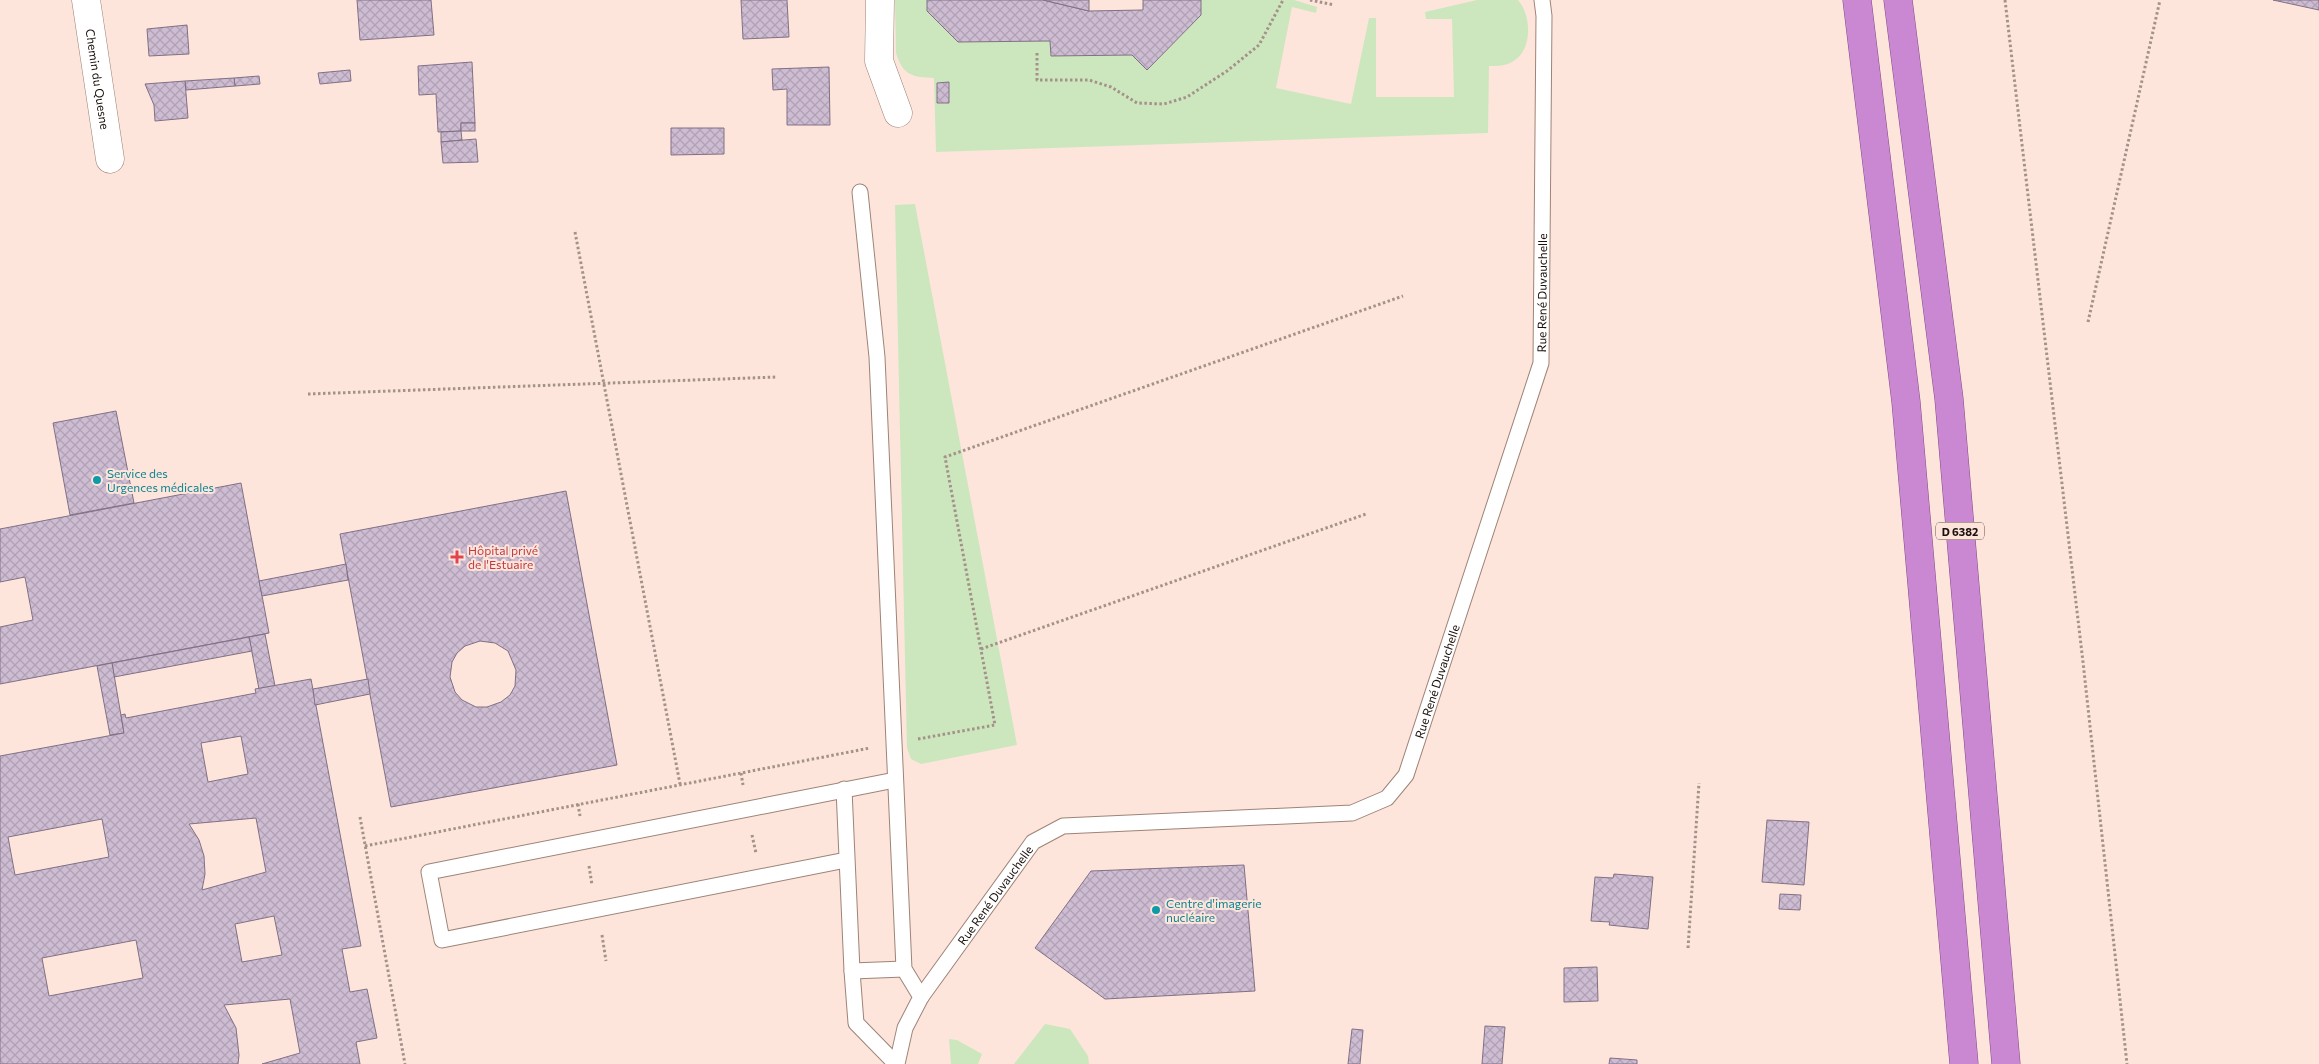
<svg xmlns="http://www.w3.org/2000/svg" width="2319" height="1064" font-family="Commissioner,sans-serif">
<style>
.green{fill:#cce7be}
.building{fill:url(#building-cross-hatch);stroke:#817085;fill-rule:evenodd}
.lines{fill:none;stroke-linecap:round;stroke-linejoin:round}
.service-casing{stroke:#9e8377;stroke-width:17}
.minor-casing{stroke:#9e8377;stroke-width:29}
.trunk-casing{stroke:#834a86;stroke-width:29}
.path{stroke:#a4928a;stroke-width:3;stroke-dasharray:2.5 2.5;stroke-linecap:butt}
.service{stroke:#fff;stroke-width:15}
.minor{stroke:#fff;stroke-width:28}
.trunk{stroke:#ca88d2;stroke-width:28}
.culture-dot{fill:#0f9aa8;stroke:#fde5db;stroke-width:2}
.health-dot{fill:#e0444e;stroke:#fde5db;stroke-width:2}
.labels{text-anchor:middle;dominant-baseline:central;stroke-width:4;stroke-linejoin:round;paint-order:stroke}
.shield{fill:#fde5db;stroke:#5e504a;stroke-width:1}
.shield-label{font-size:11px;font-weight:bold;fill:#1a100c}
.street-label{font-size:12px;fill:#1a100c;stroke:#fde5db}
.culture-label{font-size:12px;fill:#0d838f;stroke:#fde5db;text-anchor:start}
.health-label{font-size:12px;fill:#be3a42;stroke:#fde5db;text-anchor:start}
</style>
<defs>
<pattern id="building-cross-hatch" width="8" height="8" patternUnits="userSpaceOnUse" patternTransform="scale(1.25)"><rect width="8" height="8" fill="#cebcd3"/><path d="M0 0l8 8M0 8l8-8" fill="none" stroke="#b0a1b4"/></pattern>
</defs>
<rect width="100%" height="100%" fill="#fde5db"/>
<!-- green -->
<g class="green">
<path d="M895,0H927L958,42L1050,41L1051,56L1132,55L1147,70L1201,15V0H1294L1317,7L1316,13L1292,7L1276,88L1351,104L1369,18H1376V97H1454L1452,19H1426L1425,12L1477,0H1518C1531,14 1533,48 1515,60C1507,66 1499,66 1489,66L1488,133L936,152L934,78C913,77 903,76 896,53Z"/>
<polygon points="915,204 1017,745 921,764 911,759 907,748 895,205"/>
<polygon points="1045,1024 1070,1029 1088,1056 1089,1064 1014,1064"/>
<polygon points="949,1039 957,1040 982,1054 978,1064 951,1064"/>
</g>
<!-- building -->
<g class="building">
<polygon points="357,0 431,0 434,35 360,40"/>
<polygon points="741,0 787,0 789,37 743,39"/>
<polygon points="927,0 1043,0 1089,11 1143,10 1143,0 1201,0 1201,15 1147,70 1132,55 1051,56 1050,41 958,42 927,11"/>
<polygon points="1043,0 1089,0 1089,11"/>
<polygon points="2273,0 2319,0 2319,10"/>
<polygon points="187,25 189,54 149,56 147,29"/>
<polygon points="472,62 475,123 461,123 461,131 438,132 436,94 419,95 418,66"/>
<polygon points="829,67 830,125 787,125 787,89 773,90 772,69"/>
<polygon points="350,70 351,81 320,84 318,73"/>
<polygon points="259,76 260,84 235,86 234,78"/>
<polygon points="234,78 235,86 186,90 185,81"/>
<polygon points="185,81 188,118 155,121 154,105 145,84"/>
<polygon points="949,82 949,103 937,103 937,83"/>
<rect x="461" y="123" width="14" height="8"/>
<polygon points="671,128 724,128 724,154 671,155"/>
<polygon points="461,131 462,140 441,142 441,132"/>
<polygon points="476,139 478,162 443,163 441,142"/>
<polygon points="116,411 134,503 70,515 53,423"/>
<polygon points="241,483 269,633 0,684 0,627 33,620 25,577 0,582 0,529"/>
<path d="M566,491L617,765L391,807L340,534ZM480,641L495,643L508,651L516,670L515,686L510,695L501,702L487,707H476L462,700L455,692L450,677L452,662L457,653L465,646Z"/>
<polygon points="346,564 348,580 262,596 259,581"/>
<polygon points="265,634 275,686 259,689 249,637"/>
<polygon points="249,637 252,651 114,677 112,663"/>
<polygon points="112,663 124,733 110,735 97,666"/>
<path d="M311,679L361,946L342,949L350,992L367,989L377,1038L356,1042L360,1064H262L300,1053L290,999L224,1005L236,1028L239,1055L238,1064H0V756L124,733L121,715L125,714L126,718L256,693L255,689ZM241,736L248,774L208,782L201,743ZM256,818L266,872L202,890L205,874L204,856L199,840L189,824ZM102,819L109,857L15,875L8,837ZM274,916L282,955L242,962L235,924ZM136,940L143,978L49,996L42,958Z"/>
<polygon points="368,679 370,694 315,705 313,689"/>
<polygon points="1767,820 1809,822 1804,885 1762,882"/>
<polygon points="1244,865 1255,991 1105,999 1035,948 1091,871"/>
<polygon points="1614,874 1653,877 1648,929 1609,925 1610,922 1591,921 1595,877 1613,878"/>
<polygon points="1780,894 1801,895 1800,910 1779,909"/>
<polygon points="1597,967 1598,1001 1564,1002 1564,968"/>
<polygon points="1485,1026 1505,1027 1502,1064 1482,1064"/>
<polygon points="1352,1029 1363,1030 1360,1064 1348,1064"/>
<polygon points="1610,1058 1637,1060 1637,1064 1609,1064"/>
</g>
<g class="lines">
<defs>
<g id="service">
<polyline points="860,192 877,357 904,969 921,997 905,1028 897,1064"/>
<polyline points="844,789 852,971 856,1023 896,1064"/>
<polyline points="846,860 442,940 429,872 895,780"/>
<polyline points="852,971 904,969"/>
<path id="s1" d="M921,997L1033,842L1063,826L1352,813L1387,798L1406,775L1541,363L1544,16L1542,0"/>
</g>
<g id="minor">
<path id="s2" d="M86,0L110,159"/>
<polyline points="880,0 879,61 898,113"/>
</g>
<g id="trunk">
<polyline points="1857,0 1906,402 1964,1064"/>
<polyline points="1898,0 1949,399 2006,1064"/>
</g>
</defs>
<!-- service casing -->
<use href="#service" class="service-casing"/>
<!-- minor casing -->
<use href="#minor" class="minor-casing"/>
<!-- trunk casing -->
<use href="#trunk" class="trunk-casing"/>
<!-- path -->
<g class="path">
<polyline points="1310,0 1334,5"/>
<polyline points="2005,0 2083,662 2127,1064"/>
<polyline points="1037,53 1037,80 1089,80 1111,87 1137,103 1164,104 1187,97 1227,71 1259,45 1283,0"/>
<polyline points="575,232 680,784"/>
<polyline points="2088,322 2160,0"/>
<polyline points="308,394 777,377"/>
<polyline points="981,649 1366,514"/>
<polyline points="918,739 995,725 945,457 1403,296"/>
<polyline points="741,773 743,785"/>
<polyline points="578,804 580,816"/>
<polyline points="360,817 405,1064"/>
<polyline points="752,835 756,853"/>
<polyline points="365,846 870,748"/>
<polyline points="589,866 592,885"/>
<polyline points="602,935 606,961"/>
<polyline points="1688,948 1699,783"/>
</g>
<!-- service -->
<use href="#service" class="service"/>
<!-- minor -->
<use href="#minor" class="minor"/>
<!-- trunk -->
<use href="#trunk" class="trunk"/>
</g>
<!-- markers -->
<g class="culture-dot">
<circle cx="97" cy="480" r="5"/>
<circle cx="1156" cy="910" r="5"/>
</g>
<path class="health-dot" d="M454.5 549.5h5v5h5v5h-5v5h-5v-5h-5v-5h5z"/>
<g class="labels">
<!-- shield labels -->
<rect class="shield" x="1936" y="522.5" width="48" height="17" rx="4"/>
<g class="shield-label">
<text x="1960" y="531">D 6382</text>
</g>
<!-- street labels -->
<g class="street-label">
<text stroke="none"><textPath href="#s2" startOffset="80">Chemin du Quesne</textPath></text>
<text stroke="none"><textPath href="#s1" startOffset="1086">Rue René Duvauchelle</textPath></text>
<text stroke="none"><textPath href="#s1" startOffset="681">Rue René Duvauchelle</textPath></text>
<text stroke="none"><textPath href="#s1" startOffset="126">Rue René Duvauchelle</textPath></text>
</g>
<!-- culture labels -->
<g class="culture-label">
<text x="107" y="473">Service des<tspan x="107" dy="14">Urgences médicales</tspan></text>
<text x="1166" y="903">Centre d'imagerie<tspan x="1166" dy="14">nucléaire</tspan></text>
</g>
<!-- health labels -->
<g class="health-label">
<text x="468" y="550">Hôpital privé<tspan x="468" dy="14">de l'Estuaire</tspan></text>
</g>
</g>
</svg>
